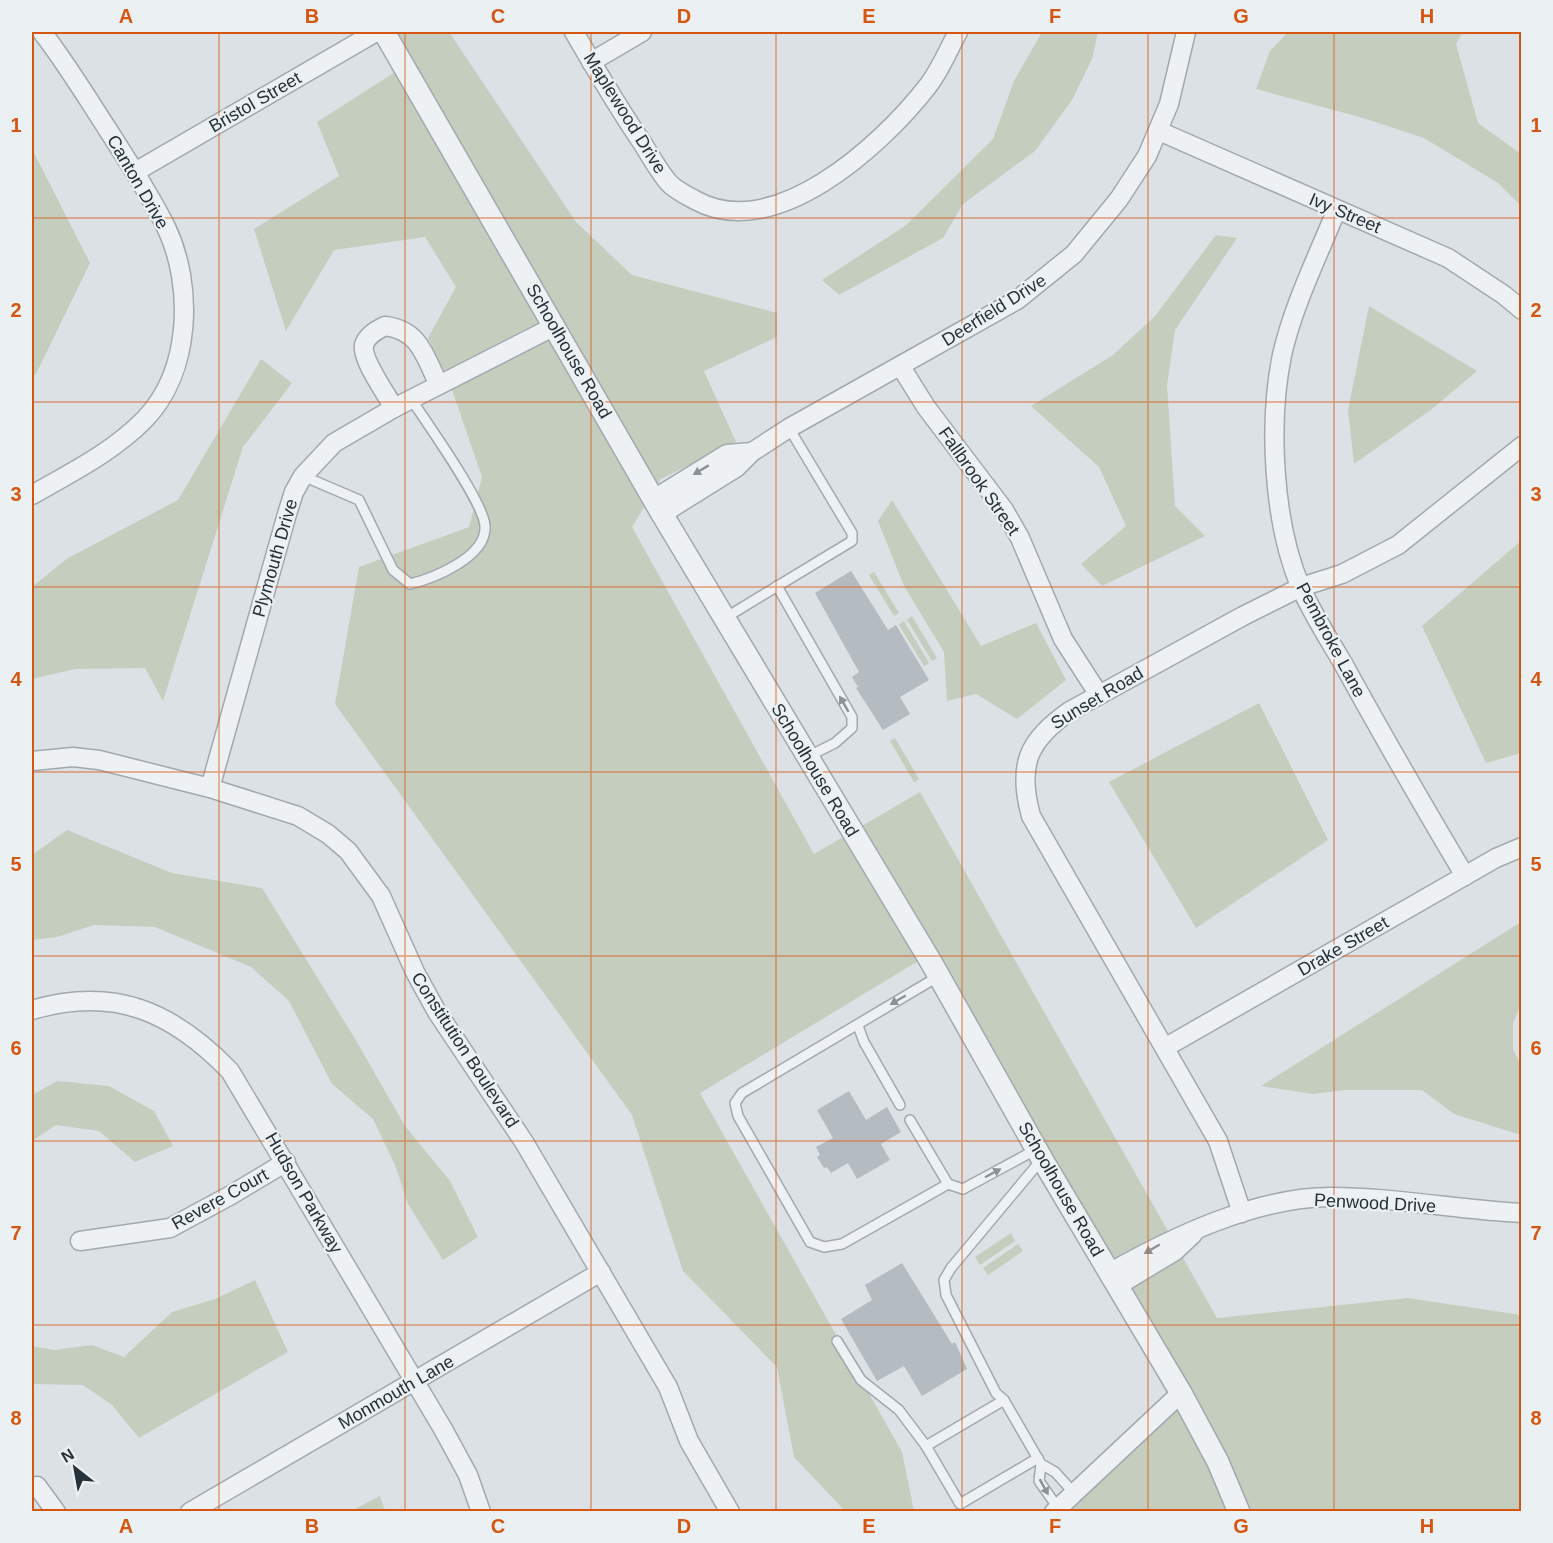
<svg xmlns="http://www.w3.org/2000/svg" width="1553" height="1543" font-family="Arial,sans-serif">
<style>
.green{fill:#c5cebe}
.building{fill:#b4bbc1}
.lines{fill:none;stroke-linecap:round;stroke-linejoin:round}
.service-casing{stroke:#a2a9ae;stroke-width:12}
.minor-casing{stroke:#a2a9ae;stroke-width:21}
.tertiary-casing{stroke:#a2a9ae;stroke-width:24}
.service{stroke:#eef1f4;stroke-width:9}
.minor{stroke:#eef1f4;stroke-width:18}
.tertiary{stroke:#eef1f4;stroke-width:21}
.oneway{fill:#8a9197}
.grid{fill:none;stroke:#d55511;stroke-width:1.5;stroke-opacity:0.55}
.labels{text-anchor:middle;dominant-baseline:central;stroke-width:4.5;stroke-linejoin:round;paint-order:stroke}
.street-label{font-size:18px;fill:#27313a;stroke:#ebf0f3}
.neatline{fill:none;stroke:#d55511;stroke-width:2}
.grid-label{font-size:20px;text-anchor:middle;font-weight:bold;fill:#d55511}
</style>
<rect width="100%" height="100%" fill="#dce1e5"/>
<!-- green -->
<g class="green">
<polygon points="383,32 449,32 576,222 632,275 777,313 777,337 704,371 736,442 661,479 632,527 814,854 920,792 1217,1318 1408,1298 1521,1315 1521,1511 1060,1511 1181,1395 920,960 700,1093 902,1452 914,1511 845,1511 794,1457 777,1367 683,1271 632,1115 335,704 359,567 469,527 482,477 450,384 428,338 456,287 425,237 334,250 286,331 254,229 339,176 317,122 403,67"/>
<polygon points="1042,32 1098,32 1092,59 1072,100 1035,151 963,204 943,238 839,295 822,280 905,226 993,139 1014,81"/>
<polygon points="1288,32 1463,32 1456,44 1478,123 1521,154 1521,206 1498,183 1424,138 1363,118 1256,89 1270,51"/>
<polygon points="32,149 90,263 36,374 32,376 34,251 32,245"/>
<polygon points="1216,235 1237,238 1175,330 1167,385 1175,506 1205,536 1102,586 1081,564 1126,526 1099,467 1031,406 1113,355 1155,316"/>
<polygon points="1369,306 1477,371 1432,409 1354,464 1348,410"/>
<polygon points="261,359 292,383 243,447 163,701 145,668 75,669 32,679 32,587 68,558 178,500"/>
<polygon points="892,500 981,646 1036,623 1066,680 1017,719 976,694 947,701 944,652 904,586 878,521"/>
<polygon points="1521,541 1521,590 1519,593 1522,606 1521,753 1486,763 1422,626"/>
<polygon points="874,572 899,613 894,616 869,575"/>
<polygon points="912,616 937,658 932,661 907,620"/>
<polygon points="904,621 929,663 924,666 899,625"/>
<polygon points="1259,703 1328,840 1196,928 1109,782"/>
<polygon points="895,738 919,779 914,782 890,741"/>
<polygon points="67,830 172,873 262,888 354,1037 405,1126 450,1181 478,1237 443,1260 408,1204 395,1165 373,1119 332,1084 289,1001 251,967 155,927 94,925 57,937 32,940 32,855"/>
<polygon points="1521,922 1521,1004 1513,1024 1513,1049 1521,1065 1521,1135 1454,1114 1422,1090 1345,1090 1313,1094 1261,1086"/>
<polygon points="57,1081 109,1086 154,1111 173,1146 135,1162 99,1131 56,1125 32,1141 32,1095"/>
<polygon points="1011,1233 1015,1241 980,1265 975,1257"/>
<polygon points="1018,1244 1023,1251 988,1275 983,1268"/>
<polygon points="255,1280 288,1352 139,1438 112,1405 83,1385 32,1384 32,1346 54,1350 92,1345 124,1357 172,1312 215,1299"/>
<polygon points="380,1496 385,1511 351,1511"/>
</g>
<!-- building -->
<g class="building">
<polygon points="851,571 888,630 896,625 929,680 900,697 910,714 883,730 856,688 858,687 852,677 859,672 815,593"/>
<polygon points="849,1091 866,1120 887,1107 901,1132 881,1144 890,1160 857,1179 848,1163 831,1173 827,1167 824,1168 817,1157 820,1155 816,1147 833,1138 817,1110"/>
<polygon points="902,1263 952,1344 955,1342 967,1369 922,1396 904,1366 877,1381 841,1319 872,1300 865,1285"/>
</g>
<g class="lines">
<defs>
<g id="service">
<path d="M303,476L359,500L393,570L410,584C434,578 487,557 485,526C484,503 427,423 411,399"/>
<polyline points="777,586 852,717 852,728 835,743 807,757"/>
<polyline points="725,618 852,541 852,533 789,428"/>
<polyline points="939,976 742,1093 735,1103 738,1116 810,1242 824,1247 842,1244 948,1184"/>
<polyline points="858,1026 864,1042 900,1105"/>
<polyline points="910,1120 948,1184 963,1189 1037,1149"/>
<polyline points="1042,1159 951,1268 944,1280 946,1295 996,1393 1004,1400 1041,1464 1055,1472 1074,1493"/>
<polyline points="837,1341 861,1380 899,1410 926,1446"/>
<polyline points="1004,1400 926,1446 960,1504 1038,1458"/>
<polyline points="1041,1464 1039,1481 1058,1508"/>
</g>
<g id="minor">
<path d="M574,32C596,70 618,108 643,144C651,157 659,171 668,182C675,190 686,195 695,200C774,244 881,146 927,87C940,71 948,50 958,32"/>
<polyline points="591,62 642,32"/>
<polyline points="1159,131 1448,258 1504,295 1522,310"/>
<polyline points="135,172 376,32"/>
<path d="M1336,211C1317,258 1293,306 1282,355C1268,424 1273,523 1301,588C1313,615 1330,641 1345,667C1384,738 1424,807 1465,876"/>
<polyline points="901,367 926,407 1004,510 1020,538 1063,639 1099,695"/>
<path d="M394,408C387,395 361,359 364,345C367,335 377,330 385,326C420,330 425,357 439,385"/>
<path d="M32,495C70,473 113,452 145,419C191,371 194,286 166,227C149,193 128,161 108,130C86,96 66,63 42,32"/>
<polyline points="654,499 727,454 752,452"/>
<polyline points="662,514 737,467 752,452 789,428 1017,300 1074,254 1119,199 1147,156 1169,104 1186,32"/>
<polyline points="32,761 73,757 99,760 210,788 298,816 328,834 348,851 381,896 415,972 437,1012 524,1142 668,1387 689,1441 730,1512"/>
<polyline points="210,788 287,514 294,492 303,476 334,443 394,408 555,326"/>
<path d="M32,1010C114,986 172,1011 230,1071L443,1429L468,1475L481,1512"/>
<polyline points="1166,1047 1496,858 1522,847"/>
<path d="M1242,1213L1218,1141L1031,816C1017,765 1028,740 1070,711L1243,616L1301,587L1342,574L1398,545L1522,446"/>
<polyline points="80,1241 170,1228 231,1195 286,1162"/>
<path d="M1109,1273C1173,1237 1256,1197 1331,1197C1395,1197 1458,1210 1522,1213"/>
<polyline points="1117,1286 1175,1251 1193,1234"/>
<polyline points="37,1486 56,1512"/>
<polyline points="190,1512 601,1272"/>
<polyline points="1054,1512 1181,1393"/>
</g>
<polyline id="tertiary" points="384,32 662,514 931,962 1042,1159 1181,1393 1218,1462 1239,1512"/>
</defs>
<!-- service casing -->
<use href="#service" class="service-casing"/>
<!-- minor casing -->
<use href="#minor" class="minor-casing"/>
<!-- tertiary casing -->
<use href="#tertiary" class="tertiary-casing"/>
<!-- service -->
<use href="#service" class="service"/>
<!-- minor -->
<use href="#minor" class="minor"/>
<!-- tertiary -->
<use href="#tertiary" class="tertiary"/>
</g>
<!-- one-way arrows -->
<defs><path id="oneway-solid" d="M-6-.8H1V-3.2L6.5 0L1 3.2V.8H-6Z" transform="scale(1.5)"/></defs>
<g class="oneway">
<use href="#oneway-solid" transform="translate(701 470) rotate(149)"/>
<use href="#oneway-solid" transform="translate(844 704) rotate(-120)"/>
<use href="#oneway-solid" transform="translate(898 1000) rotate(150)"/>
<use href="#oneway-solid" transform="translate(993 1173) rotate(-28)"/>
<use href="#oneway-solid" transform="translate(1152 1249) rotate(150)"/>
<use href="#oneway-solid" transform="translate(1044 1487) rotate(61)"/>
</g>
<!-- grid -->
<path class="grid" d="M219,32V1512M405,32V1512M591,32V1512M776,32V1512M962,32V1512M1148,32V1512M1334,32V1512M32,218H1522M32,402H1522M32,587H1522M32,772H1522M32,956H1522M32,1141H1522M32,1325H1522"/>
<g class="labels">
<!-- street labels -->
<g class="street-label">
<text transform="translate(255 102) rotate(-30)">Bristol Street</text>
<text transform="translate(625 113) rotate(58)">Maplewood Drive</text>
<text transform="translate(138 182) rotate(60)">Canton Drive</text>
<text transform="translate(1345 213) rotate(23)">Ivy Street</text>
<text transform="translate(994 310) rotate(-32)">Deerfield Drive</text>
<text transform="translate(569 351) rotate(60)">Schoolhouse Road</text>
<text transform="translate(979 481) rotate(55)">Fallbrook Street</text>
<text transform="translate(275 558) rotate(-74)">Plymouth Drive</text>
<text transform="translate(1331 640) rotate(62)">Pembroke Lane</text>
<text transform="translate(1097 698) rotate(-31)">Sunset Road</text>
<text transform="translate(815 770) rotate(59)">Schoolhouse Road</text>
<text transform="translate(1343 946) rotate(-30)">Drake Street</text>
<text transform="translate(465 1050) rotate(57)">Constitution Boulevard</text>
<text transform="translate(1061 1189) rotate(60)">Schoolhouse Road</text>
<text transform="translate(304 1193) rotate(60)">Hudson Parkway</text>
<text transform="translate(220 1199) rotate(-29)">Revere Court</text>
<text transform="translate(1375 1203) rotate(3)">Penwood Drive</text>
<text transform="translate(396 1392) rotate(-30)">Monmouth Lane</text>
</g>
</g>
<!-- border -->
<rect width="1553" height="1543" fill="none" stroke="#ebf0f3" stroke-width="66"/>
<!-- north arrow -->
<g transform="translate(75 1468) rotate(329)" stroke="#ebf0f3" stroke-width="4.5" paint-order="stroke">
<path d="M0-4.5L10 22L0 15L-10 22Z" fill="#27313a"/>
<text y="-9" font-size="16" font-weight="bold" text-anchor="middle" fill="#27313a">N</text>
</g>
<rect x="33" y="33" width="1487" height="1477" class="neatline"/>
<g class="grid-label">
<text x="126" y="23">A</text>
<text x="312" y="23">B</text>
<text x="498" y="23">C</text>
<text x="684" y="23">D</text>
<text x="869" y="23">E</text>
<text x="1055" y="23">F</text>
<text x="1241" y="23">G</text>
<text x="1427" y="23">H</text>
<text x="16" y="132">1</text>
<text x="1536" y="132">1</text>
<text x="16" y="317">2</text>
<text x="1536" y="317">2</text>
<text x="16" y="501">3</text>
<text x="1536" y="501">3</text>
<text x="16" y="686">4</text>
<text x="1536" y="686">4</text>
<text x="16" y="871">5</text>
<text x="1536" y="871">5</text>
<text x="16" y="1055">6</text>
<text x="1536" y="1055">6</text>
<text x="16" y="1240">7</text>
<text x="1536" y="1240">7</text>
<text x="16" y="1425">8</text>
<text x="1536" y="1425">8</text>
<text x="126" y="1533">A</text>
<text x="312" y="1533">B</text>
<text x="498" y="1533">C</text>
<text x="684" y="1533">D</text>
<text x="869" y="1533">E</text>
<text x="1055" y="1533">F</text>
<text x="1241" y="1533">G</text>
<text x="1427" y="1533">H</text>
</g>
</svg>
